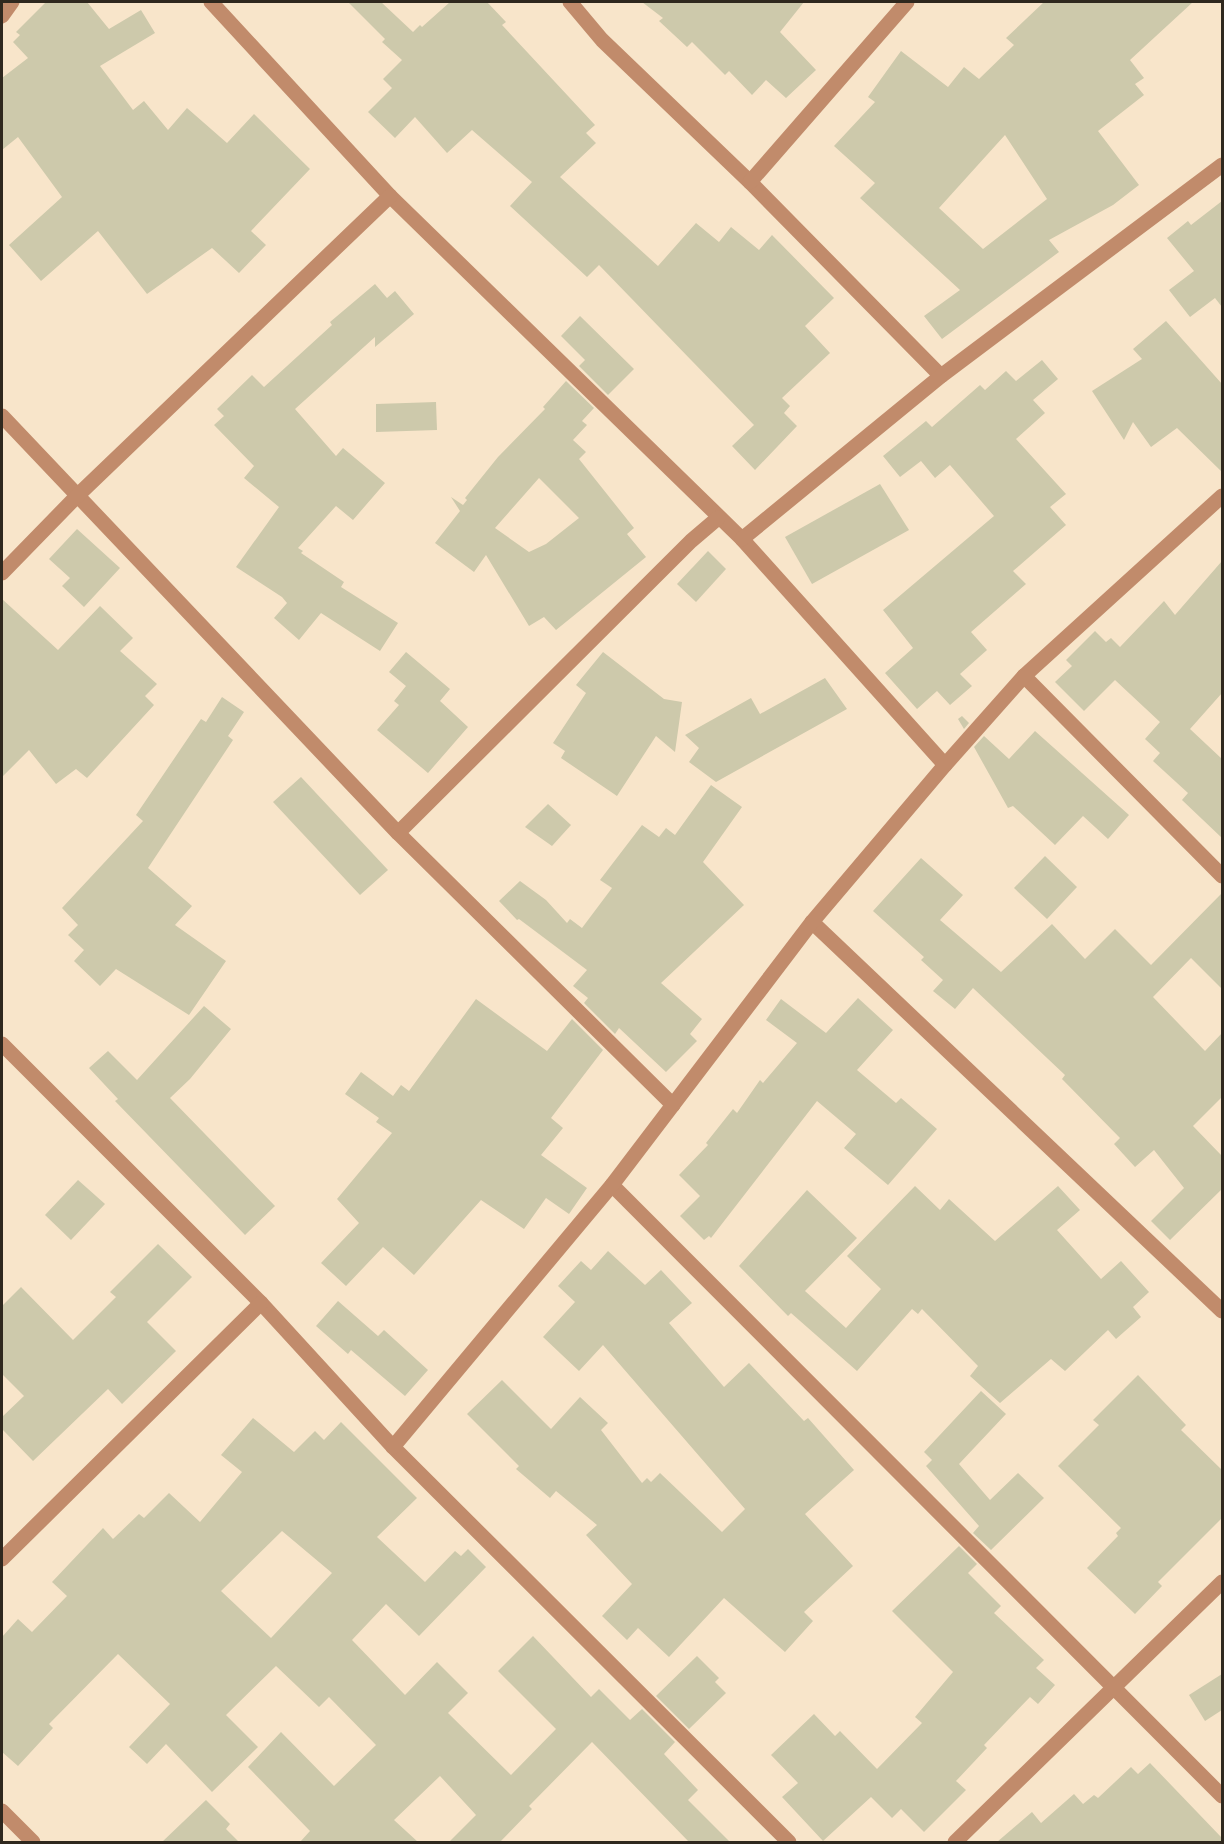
<svg xmlns="http://www.w3.org/2000/svg" width="1224" height="1844" font-family="Georgia,serif">
<style>
.building{fill:#cdc9ab;fill-rule:evenodd}
.lines{fill:none;stroke-linecap:round;stroke-linejoin:round}
.minor{stroke:#c18b6b;stroke-width:15}
</style>
<rect width="100%" height="100%" fill="#f8e5ca"/>
<!-- building -->
<g class="building">
<polygon points="46,2 87,2 109,29 141,10 155,33 100,66 133,110 144,101 168,130 187,108 227,143 254,114 310,169 251,231 266,245 239,273 212,248 147,294 98,231 41,281 9,245 62,197 18,137 2,150 2,78 28,58 13,42 20,35 16,32"/>
<polygon points="348,2 381,2 413,32 420,25 422,27 450,2 487,2 506,22 502,25 595,125 586,133 596,143 560,177 658,266 696,223 719,242 731,227 759,250 772,235 834,298 805,326 830,353 782,398 790,406 784,413 797,426 755,470 732,446 754,425 599,265 587,277 510,206 532,182 472,130 447,153 415,117 395,138 368,112 392,88 383,79 402,60 382,42 385,39"/>
<polygon points="642,2 804,2 780,32 816,70 786,98 766,80 752,95 729,71 725,75 692,42 687,47 659,21 663,18"/>
<path d="M1044,2H1193L1130,60L1144,78L1135,84L1144,95L1098,131L1139,185L1113,205L1049,240L1059,252L942,339L924,316L960,290L860,198L875,183L834,146L875,102L868,97L901,51L948,87L964,67L979,79L1014,45L1006,38ZM1005,135L1047,199L983,249L939,208Z"/>
<polygon points="1222,201 1222,307 1215,298 1190,317 1169,290 1194,271 1167,238 1188,221 1191,225"/>
<polygon points="375,284 387,298 395,291 414,314 375,347 375,337 295,409 336,456 343,448 385,483 353,520 336,506 298,548 303,551 301,553 344,582 341,587 398,623 380,651 321,613 299,640 274,618 287,603 282,597 236,567 279,507 244,478 254,466 214,425 224,416 217,409 252,375 264,387 332,325 330,322"/>
<polygon points="580,316 634,369 608,395 579,366 585,360 561,336"/>
<polygon points="1166,321 1222,384 1222,472 1177,428 1151,447 1133,422 1124,440 1092,391 1142,359 1133,349"/>
<polygon points="1042,360 1058,379 1033,400 1045,413 1016,439 1066,494 1050,507 1066,525 1013,571 1026,584 971,632 987,650 960,674 972,686 950,705 937,691 917,709 885,673 913,648 883,610 994,516 950,465 935,478 921,461 900,477 883,456 926,421 932,427 980,385 985,390 1006,371 1016,381"/>
<path d="M566,381L594,408L582,421L587,425L573,440L586,452L579,459L634,528L627,534L646,557L556,630L544,617L529,626L486,555L474,572L435,543L460,511L451,497L463,505L467,500L465,498L498,457L545,409L543,407ZM539,478L579,518L546,544L529,552L495,528Z"/>
<polygon points="436,402 437,430 376,432 376,404"/>
<polygon points="880,484 909,530 812,584 785,537"/>
<polygon points="77,529 120,568 84,607 62,586 70,578 49,559"/>
<polygon points="708,551 726,569 696,602 677,584"/>
<polygon points="1222,561 1222,693 1190,729 1222,759 1222,838 1182,800 1188,793 1153,761 1160,753 1145,739 1160,722 1115,680 1084,711 1055,682 1072,666 1066,660 1095,631 1106,642 1111,638 1120,647 1164,601 1175,615"/>
<polygon points="2,599 58,650 100,606 133,638 120,651 157,684 145,696 154,705 87,778 76,769 56,784 29,750 2,777"/>
<polygon points="406,652 450,689 440,701 468,727 428,773 377,730 399,705 394,701 406,686 389,672"/>
<polygon points="603,652 664,699 682,702 675,752 656,736 617,796 561,758 565,751 553,743 586,693 576,685"/>
<polygon points="825,678 847,709 716,782 689,762 699,748 685,735 751,698 760,714"/>
<polygon points="222,697 244,712 228,736 233,740 148,868 192,906 175,925 226,961 189,1015 116,969 100,986 74,961 84,950 68,935 78,925 62,908 143,821 136,815 201,719 206,722"/>
<polygon points="962,716 969,723 964,729 958,719"/>
<polygon points="1035,731 1129,815 1108,839 1083,816 1055,845 1013,806 1008,808 974,747 984,736 1009,759"/>
<polygon points="301,777 388,870 360,895 273,802"/>
<polygon points="711,785 742,807 703,862 744,905 661,983 702,1019 690,1034 697,1041 666,1072 619,1028 615,1034 584,1003 588,998 573,986 587,970 519,919 517,920 499,901 520,881 546,900 567,923 570,919 582,928 612,888 600,880 642,825 659,837 666,828 675,835"/>
<polygon points="548,804 571,825 552,846 525,827"/>
<polygon points="1045,856 1077,887 1047,919 1014,888"/>
<polygon points="921,858 963,895 940,920 1001,972 1052,924 1085,959 1115,929 1151,965 1222,893 1222,989 1191,958 1153,997 1205,1051 1222,1033 1222,1097 1193,1126 1222,1156 1222,1189 1170,1240 1151,1221 1184,1188 1154,1150 1135,1167 1114,1144 1120,1138 1062,1079 1065,1075 973,988 955,1009 933,991 943,980 921,960 924,957 873,911"/>
<polygon points="858,998 893,1030 857,1070 896,1103 901,1098 937,1129 888,1185 844,1148 856,1134 817,1101 711,1238 709,1236 704,1240 680,1216 700,1196 679,1175 708,1145 706,1143 733,1109 737,1113 760,1080 763,1083 797,1043 766,1020 781,999 826,1033"/>
<polygon points="476,999 547,1051 572,1019 603,1050 551,1118 563,1128 541,1155 587,1188 569,1214 546,1198 524,1229 481,1200 414,1275 383,1247 346,1286 321,1263 359,1223 337,1199 392,1133 376,1122 379,1118 345,1094 361,1072 393,1096 401,1085 409,1091"/>
<polygon points="204,1006 231,1029 190,1079 170,1098 275,1206 245,1235 115,1101 118,1099 89,1068 108,1051 137,1080"/>
<polygon points="78,1180 105,1204 71,1240 45,1215"/>
<polygon points="915,1186 940,1210 949,1199 995,1241 1058,1186 1080,1210 1057,1230 1101,1279 1121,1261 1149,1292 1133,1307 1141,1317 1116,1339 1108,1330 1065,1371 1051,1359 1000,1403 970,1376 978,1366 922,1309 918,1314 912,1309 857,1371 791,1313 788,1316 739,1266 807,1190 857,1238 805,1291 846,1328 881,1289 847,1256"/>
<polygon points="158,1244 192,1277 147,1322 176,1351 122,1404 108,1389 33,1461 2,1429 2,1417 24,1396 2,1374 2,1306 21,1287 73,1340 116,1297 110,1292"/>
<polygon points="608,1251 645,1285 661,1270 692,1303 669,1323 724,1387 749,1363 804,1421 808,1418 854,1470 805,1514 853,1566 804,1612 813,1621 785,1652 724,1598 669,1657 638,1628 627,1640 602,1616 632,1584 586,1535 597,1525 556,1491 550,1498 516,1469 519,1466 467,1414 502,1380 551,1429 580,1397 608,1423 601,1430 642,1483 647,1478 651,1482 660,1473 722,1532 745,1509 603,1345 579,1371 543,1337 575,1302 558,1286 581,1261 591,1270"/>
<polygon points="338,1301 378,1336 384,1330 428,1370 405,1396 351,1350 348,1354 316,1326"/>
<polygon points="1138,1375 1186,1425 1181,1430 1222,1470 1222,1518 1158,1582 1162,1586 1135,1614 1087,1568 1118,1536 1116,1533 1121,1528 1058,1466 1099,1425 1093,1420"/>
<polygon points="981,1391 1006,1414 959,1464 990,1500 1018,1473 1044,1498 991,1550 973,1533 979,1526 926,1466 932,1460 924,1452"/>
<path d="M253,1418L294,1452L315,1431L324,1440L341,1422L417,1498L377,1537L425,1582L455,1551L461,1556L468,1549L486,1567L419,1636L386,1604L352,1640L405,1695L437,1662L468,1693L448,1713L511,1775L556,1729L498,1671L533,1636L591,1697L599,1689L630,1720L642,1709L675,1742L664,1754L698,1790L688,1800L730,1842H689L592,1742L529,1806L532,1809L500,1842H449L476,1815L440,1776L394,1820L418,1842H300L310,1831L248,1767L281,1732L334,1786L376,1745L329,1697L319,1707L276,1666L226,1715L258,1747L212,1792L166,1744L147,1764L129,1747L170,1704L118,1654L49,1724L53,1728L18,1766L2,1752V1637L18,1619L32,1632L67,1596L52,1582L103,1528L113,1539L139,1514L144,1518L169,1493L200,1522L242,1472L221,1455ZM282,1531L332,1573L271,1638L221,1591Z"/>
<polygon points="959,1546 977,1564 968,1573 1001,1606 994,1613 1044,1660 1036,1668 1055,1685 1038,1704 1030,1697 984,1745 987,1748 956,1781 966,1790 924,1832 901,1809 892,1818 871,1797 823,1841 782,1797 798,1783 771,1755 814,1714 835,1736 840,1731 877,1769 922,1723 915,1717 953,1672 892,1611"/>
<polygon points="697,1656 719,1678 715,1682 726,1693 689,1729 656,1696"/>
<polygon points="1222,1674 1222,1710 1205,1721 1189,1695"/>
<polygon points="1150,1763 1222,1838 1222,1842 997,1842 1032,1812 1041,1823 1074,1794 1083,1804 1094,1795 1098,1798 1131,1767 1138,1774"/>
<polygon points="206,1800 230,1824 226,1829 239,1842 162,1842"/>
</g>
<g class="lines">
<!-- minor -->
<g class="minor">
<polyline points="211,2 390,196 742,539 945,765"/>
<polyline points="570,2 602,40 750,182 941,376"/>
<polyline points="2,16 12,2"/>
<polyline points="750,182 907,2"/>
<polyline points="2,416 398,833 673,1105"/>
<polyline points="742,539 941,376 1222,165"/>
<polyline points="2,573 77,496 390,196"/>
<polyline points="1024,676 1222,876"/>
<polyline points="398,833 691,541 718,518"/>
<polyline points="812,922 1222,1311"/>
<polyline points="2,1044 261,1303 393,1447 789,1842"/>
<polyline points="612,1185 1222,1796"/>
<polyline points="393,1447 612,1185 812,922 945,765 1024,676 1222,496"/>
<polyline points="2,1559 261,1303"/>
<polyline points="2,1811 33,1842"/>
<polyline points="955,1842 1222,1582"/>
</g>
</g>
<!-- border -->
<rect width="1224" height="1844" fill="none" stroke="#2f281e" stroke-width="6"/>
</svg>
